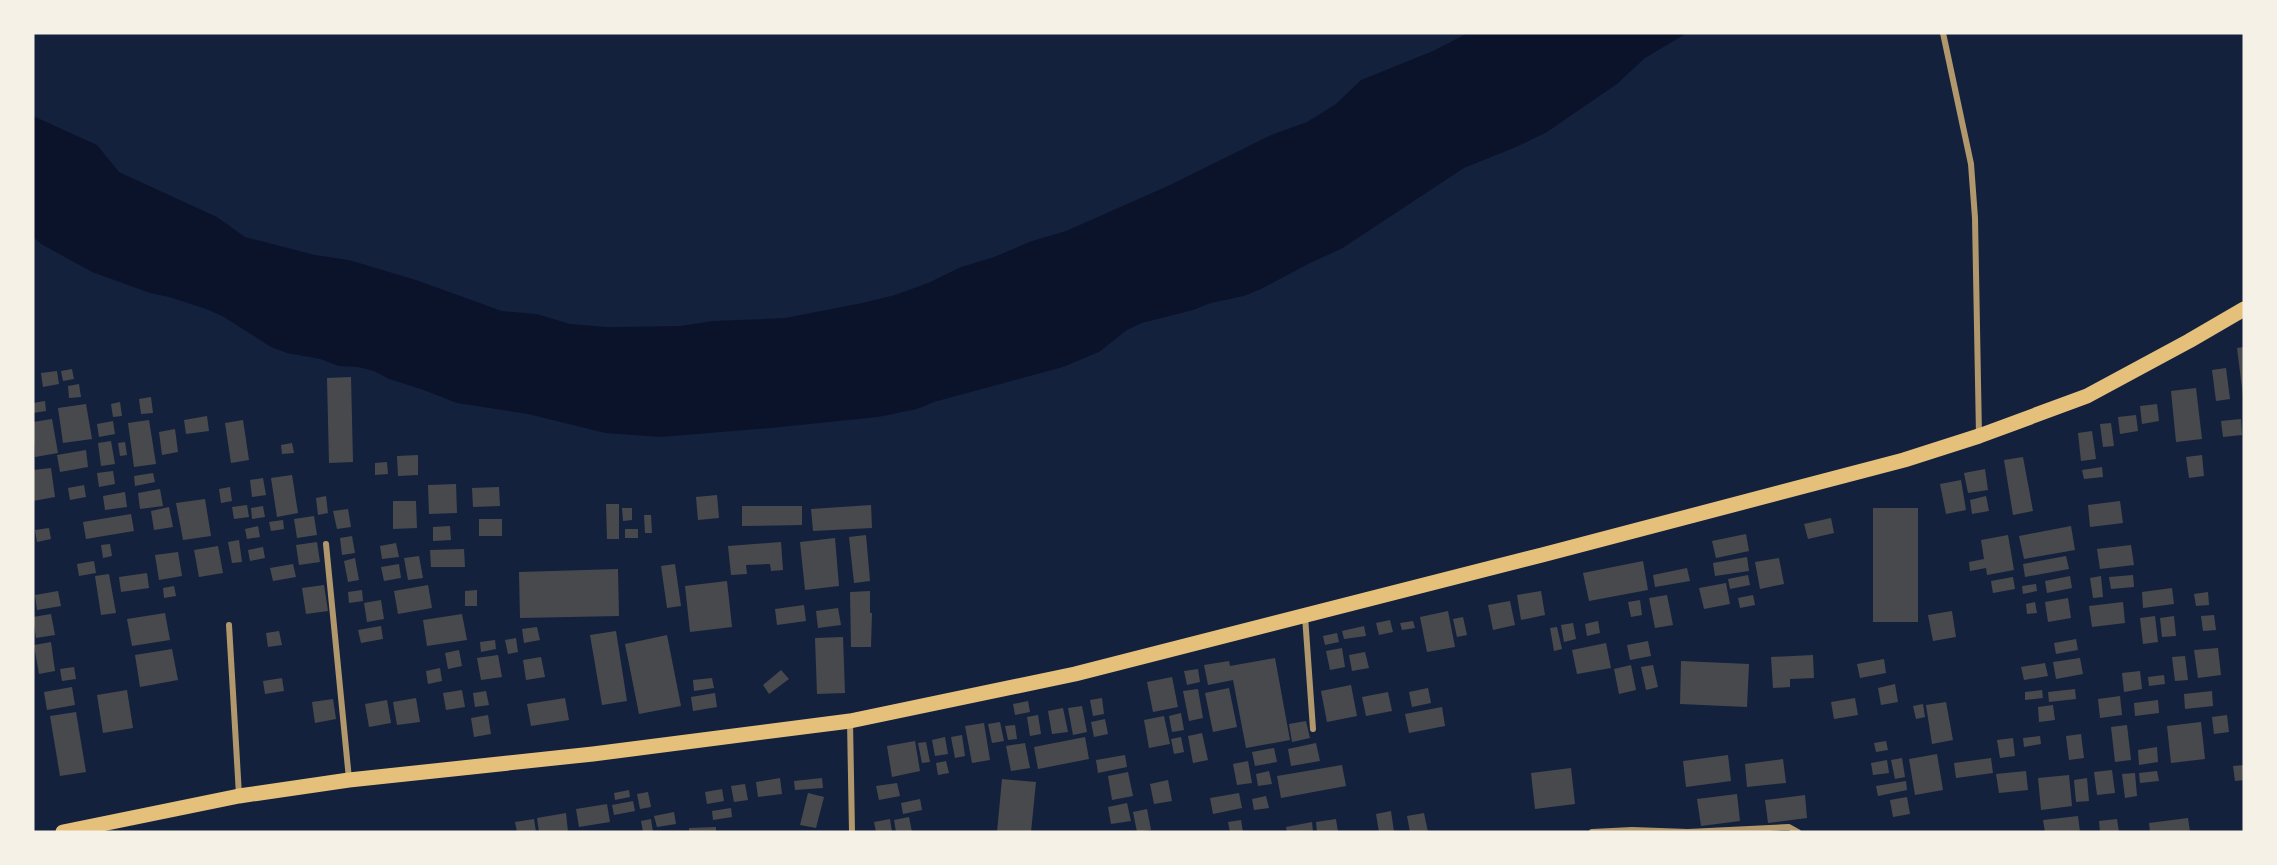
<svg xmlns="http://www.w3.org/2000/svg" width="2277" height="865" font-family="'Open Sans',sans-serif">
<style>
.water{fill:#0b132b}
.building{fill:#48494c}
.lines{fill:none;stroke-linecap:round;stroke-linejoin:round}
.minor{stroke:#b1986c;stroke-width:6}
.primary{stroke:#e5c07b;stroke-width:15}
</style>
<rect width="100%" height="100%" fill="#14213d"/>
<!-- water -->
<polygon class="water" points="1468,33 1687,33 1645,58 1617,84 1547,132 1516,147 1464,168 1341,249 1310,263 1261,289 1244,296 1211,303 1193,310 1142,323 1127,330 1099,352 1063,367 934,402 917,409 878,417 771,428 661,437 605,433 528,414 457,403 421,389 389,379 374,371 358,367 339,366 320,359 287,353 271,347 224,317 206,309 169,297 150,293 92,272 41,244 33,237 33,116 97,145 119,172 217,217 245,237 315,255 349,260 416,280 502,311 537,314 570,324 607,327 680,326 713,321 785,318 862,303 895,295 928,283 961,267 994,257 1032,241 1066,231 1170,185 1271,135 1307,122 1336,104 1361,80 1433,51"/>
<!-- building -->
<g class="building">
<polygon points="2244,347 2244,396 2243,396 2237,348"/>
<polygon points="2226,368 2230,399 2216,401 2212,370"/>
<polygon points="72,369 74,379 63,381 61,371"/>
<polygon points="57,371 59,384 43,387 41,373"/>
<polygon points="351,377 353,462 329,463 327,378"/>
<polygon points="79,384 81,397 69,398 68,386"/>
<polygon points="2196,388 2202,439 2176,442 2171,391"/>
<polygon points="151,397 153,413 141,414 139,399"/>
<polygon points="45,401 46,411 33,413 33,403"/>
<polygon points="120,402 122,416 113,417 111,404"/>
<polygon points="86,404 92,439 63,443 58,408"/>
<polygon points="2157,404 2159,421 2142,424 2140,406"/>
<polygon points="2136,415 2138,431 2120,434 2118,417"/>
<polygon points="207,416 209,431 186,434 184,420"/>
<polygon points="52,419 58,453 35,457 33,422"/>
<polygon points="2241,419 2242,435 2223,437 2221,421"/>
<polygon points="149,420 156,464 134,467 128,423"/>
<polygon points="243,420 249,460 231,463 225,423"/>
<polygon points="113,421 115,434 99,437 97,424"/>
<polygon points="2111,423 2114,446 2103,447 2100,424"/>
<polygon points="175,429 178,452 162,455 159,432"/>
<polygon points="2092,431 2096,459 2081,461 2078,433"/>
<polygon points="111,441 115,464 101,466 98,443"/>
<polygon points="125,442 127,455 120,456 118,443"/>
<polygon points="292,443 294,453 282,454 281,445"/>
<polygon points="86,450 88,467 60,472 57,455"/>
<polygon points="418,455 418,475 398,476 397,456"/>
<polygon points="2202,455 2204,476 2189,478 2186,457"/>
<polygon points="2023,457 2033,511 2013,515 2004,460"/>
<polygon points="387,462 388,474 375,475 375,463"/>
<polygon points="2102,467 2103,477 2084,479 2082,470"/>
<polygon points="51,468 55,497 33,501 33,470"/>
<polygon points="1985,469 1988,490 1968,493 1964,473"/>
<polygon points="113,471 115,484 99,487 97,473"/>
<polygon points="153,473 155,482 135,486 134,476"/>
<polygon points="292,475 298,513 277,517 271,478"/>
<polygon points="263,478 266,495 252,497 250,480"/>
<polygon points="1961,480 1966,510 1946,514 1940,484"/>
<polygon points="456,484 457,513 429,514 428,485"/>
<polygon points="84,485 86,497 70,500 68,488"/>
<polygon points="230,487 232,501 221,503 219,489"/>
<polygon points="499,487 500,506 473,507 472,488"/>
<polygon points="160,489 163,506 140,509 138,493"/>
<polygon points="125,492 127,507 105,510 103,496"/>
<polygon points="717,495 719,518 698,520 696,497"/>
<polygon points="326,496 328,513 318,515 316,498"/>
<polygon points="1986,496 1989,511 1972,514 1970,500"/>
<polygon points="205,499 211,536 183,540 176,503"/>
<polygon points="393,501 416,501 417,528 393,529"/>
<polygon points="2120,501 2123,523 2090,527 2088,505"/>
<polygon points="606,504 619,504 619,539 607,539"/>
<polygon points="247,505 249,517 234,519 232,507"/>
<polygon points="871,505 872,528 813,531 811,509"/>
<polygon points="263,506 265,517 252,519 251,508"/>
<polygon points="742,506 802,506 802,525 742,526"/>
<polygon points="169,507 173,527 154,530 151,511"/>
<polygon points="622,508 632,508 632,520 623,521"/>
<rect x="1873" y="508" width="45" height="114"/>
<polygon points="348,509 351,527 337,529 333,511"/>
<polygon points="131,514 134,531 86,539 83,522"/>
<polygon points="644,515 651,515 652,533 645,533"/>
<polygon points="314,516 317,535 297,538 294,519"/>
<polygon points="1831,518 1834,533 1808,539 1804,524"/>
<rect x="479" y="519" width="23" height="17"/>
<polygon points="283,520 284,529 271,531 269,522"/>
<polygon points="258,526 260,537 247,539 245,529"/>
<polygon points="450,526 451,540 433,541 433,527"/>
<polygon points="2071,526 2075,550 2024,559 2019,536"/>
<polygon points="49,528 51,539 37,542 35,530"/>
<rect x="625" y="529" width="13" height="9"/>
<polygon points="1746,534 1749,551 1716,558 1712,541"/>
<polygon points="866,535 870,581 854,583 849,537"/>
<polygon points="2008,535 2014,570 1987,575 1986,568 1970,571 1969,562 1984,559 1981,540"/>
<polygon points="352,536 355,553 342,555 340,538"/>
<polygon points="835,538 839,586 805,590 800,542"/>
<polygon points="239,540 242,562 232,563 228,542"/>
<polygon points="317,542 320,562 299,565 296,545"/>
<polygon points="781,542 783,570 771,571 770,564 746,565 747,574 731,575 728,546"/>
<polygon points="396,543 399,557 382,559 380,546"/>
<polygon points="110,544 112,556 103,558 101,545"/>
<polygon points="2131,545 2134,565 2100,569 2097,549"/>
<polygon points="218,546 223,573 199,577 194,550"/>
<polygon points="263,547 265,558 250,561 248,550"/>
<polygon points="464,549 465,567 431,567 430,550"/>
<polygon points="178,552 182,576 159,580 155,555"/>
<polygon points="419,556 423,578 408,580 404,558"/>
<polygon points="2066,556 2069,569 2025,577 2023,564"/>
<polygon points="1747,557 1749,571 1715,576 1713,563"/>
<polygon points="355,558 359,580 348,582 344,561"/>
<polygon points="1779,558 1784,584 1760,589 1755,562"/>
<polygon points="94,561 96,573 79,576 77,564"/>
<polygon points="1643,561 1648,590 1589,601 1583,573"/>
<polygon points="293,564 296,577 273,581 270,568"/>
<polygon points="399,564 401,578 384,581 381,567"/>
<polygon points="675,564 681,606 667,608 661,566"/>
<polygon points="1687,568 1690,581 1655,587 1653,575"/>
<polygon points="618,569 619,616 520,618 519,572"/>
<polygon points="147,573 149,588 121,592 119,577"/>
<polygon points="109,574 116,613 101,615 95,576"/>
<polygon points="1748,575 1750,585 1730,589 1728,579"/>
<polygon points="2133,575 2134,587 2111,589 2109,577"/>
<polygon points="2070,576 2072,588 2047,593 2045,581"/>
<polygon points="2101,576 2103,597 2093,598 2090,578"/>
<polygon points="2013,577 2015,589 1993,593 1991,581"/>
<polygon points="727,581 732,627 690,632 685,586"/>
<polygon points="1726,583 1730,604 1704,609 1699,588"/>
<polygon points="2036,584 2037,591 2023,594 2022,586"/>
<polygon points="324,585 328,611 306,614 302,588"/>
<polygon points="428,585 432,608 398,614 394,591"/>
<polygon points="174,586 176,596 164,598 163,588"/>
<polygon points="2172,588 2174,604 2143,608 2142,592"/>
<polygon points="362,590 363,601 349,603 348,592"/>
<polygon points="477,590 477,606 465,606 465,591"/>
<polygon points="58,591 61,606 37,610 35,595"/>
<polygon points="870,591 870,613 872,613 871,647 851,647 850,592"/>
<polygon points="1541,591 1545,615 1521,620 1517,595"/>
<polygon points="2208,592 2209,605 2196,606 2194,594"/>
<polygon points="1667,595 1673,625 1655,628 1649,598"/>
<polygon points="1753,595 1755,605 1740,608 1738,598"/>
<polygon points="2068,598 2071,618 2048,622 2045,602"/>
<polygon points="381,600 384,619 367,622 364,603"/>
<polygon points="1640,600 1642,615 1631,617 1628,602"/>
<polygon points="1510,601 1515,625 1493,630 1488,605"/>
<polygon points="2035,602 2037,613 2027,614 2026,604"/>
<polygon points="2123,602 2125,623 2092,627 2089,606"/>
<polygon points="804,605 806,621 777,625 775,609"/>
<polygon points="838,608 841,625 818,628 816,611"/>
<polygon points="1448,611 1455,647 1427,652 1420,617"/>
<polygon points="1952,611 1956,637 1933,641 1928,615"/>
<polygon points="165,613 170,640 132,646 127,619"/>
<polygon points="51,614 55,635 36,638 33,617"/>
<polygon points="462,614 467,640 427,646 423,620"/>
<polygon points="2214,615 2216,630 2203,631 2201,616"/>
<polygon points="2155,616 2158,642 2143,644 2140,618"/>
<polygon points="2174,616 2176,636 2162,637 2160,618"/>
<polygon points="1463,617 1467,635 1457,637 1453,619"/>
<polygon points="1390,620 1393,632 1379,635 1376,623"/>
<polygon points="1413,621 1415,628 1402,630 1400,623"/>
<polygon points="1598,621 1600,633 1587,636 1585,624"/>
<polygon points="1573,623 1576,639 1564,642 1561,625"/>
<polygon points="381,626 383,639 361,643 358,630"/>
<polygon points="1364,626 1366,636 1344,639 1342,631"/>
<polygon points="537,627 540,640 524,643 522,629"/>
<polygon points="1557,627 1562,649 1554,651 1550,628"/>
<polygon points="279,631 282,645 268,647 266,633"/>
<polygon points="616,631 627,701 602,705 590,635"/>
<polygon points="1337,633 1339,642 1325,645 1323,636"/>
<polygon points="667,635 681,706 639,714 625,644"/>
<polygon points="843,637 845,693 817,694 815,638"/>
<polygon points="516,638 518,652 508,654 505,640"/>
<polygon points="2076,639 2078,650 2056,654 2054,643"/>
<polygon points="495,640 496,649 481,652 480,642"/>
<polygon points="1648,641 1651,656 1630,660 1627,645"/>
<polygon points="51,642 55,671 39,674 34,645"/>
<polygon points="1606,643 1611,668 1577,674 1572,650"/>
<polygon points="1342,648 1345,667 1330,670 1326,651"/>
<polygon points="2218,648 2221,675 2198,678 2194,650"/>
<polygon points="172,649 178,680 140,687 135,655"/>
<polygon points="459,650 462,666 448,669 445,653"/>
<polygon points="1365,652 1369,668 1352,671 1349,655"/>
<polygon points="498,655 502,677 481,680 477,658"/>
<polygon points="1813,655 1814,678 1790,679 1790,687 1773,688 1771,657"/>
<polygon points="2185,656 2188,680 2175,681 2172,657"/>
<polygon points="541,657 545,677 526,680 523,660"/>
<polygon points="1275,658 1290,740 1246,748 1233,680 1208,685 1204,665 1229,661 1230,666"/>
<polygon points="2080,658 2083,674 2056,679 2053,662"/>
<polygon points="1884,659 1886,673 1860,678 1857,664"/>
<polygon points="1681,661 1749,664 1747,707 1680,704"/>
<polygon points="2045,663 2048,676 2024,680 2021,667"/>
<polygon points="1631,665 1636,690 1619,694 1614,669"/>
<polygon points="1653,665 1658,687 1646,690 1641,667"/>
<polygon points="74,667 76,679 62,681 60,669"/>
<polygon points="440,668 442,681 428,684 426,671"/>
<polygon points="1198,669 1200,682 1187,685 1184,671"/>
<polygon points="781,670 789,679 769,694 763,685"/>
<polygon points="2140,671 2142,689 2124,692 2122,673"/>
<polygon points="2164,675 2165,684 2149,686 2148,677"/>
<polygon points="1172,677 1178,707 1153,712 1147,682"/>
<polygon points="282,678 284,691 265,694 263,681"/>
<polygon points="712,678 714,688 694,691 693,680"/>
<polygon points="1895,684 1898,702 1881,705 1878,688"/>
<polygon points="1351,685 1357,716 1327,722 1321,691"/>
<polygon points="72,687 75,705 47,710 44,692"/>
<polygon points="1229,688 1237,727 1213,732 1205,693"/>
<polygon points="1428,688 1431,703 1412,707 1409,692"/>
<polygon points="1198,689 1203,718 1189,721 1183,691"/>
<polygon points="2075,689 2076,699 2049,702 2048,692"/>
<polygon points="127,690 133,728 103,733 97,695"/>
<polygon points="462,690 465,707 446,710 443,693"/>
<polygon points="2042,690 2043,698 2025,700 2025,692"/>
<polygon points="486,691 489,705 475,707 473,693"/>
<polygon points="2212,691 2213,706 2185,709 2184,694"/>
<polygon points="1388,692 1392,711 1366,716 1362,697"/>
<polygon points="715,693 717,707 693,711 691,697"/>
<polygon points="2120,696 2122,715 2100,718 2098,699"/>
<polygon points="416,698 420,722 397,725 393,702"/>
<polygon points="565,698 569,720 531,726 527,704"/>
<polygon points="1102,698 1104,714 1093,716 1090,700"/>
<polygon points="1855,698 1858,715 1834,719 1831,702"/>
<polygon points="333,699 336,719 315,723 312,702"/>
<polygon points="387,700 391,723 369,727 365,704"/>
<polygon points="2158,700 2159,713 2135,716 2134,703"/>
<polygon points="1028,701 1030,712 1015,715 1013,704"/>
<polygon points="1946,702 1953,740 1932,744 1926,705"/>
<polygon points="1923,704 1925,717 1916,719 1913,706"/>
<polygon points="2053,705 2055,720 2039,722 2038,707"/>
<polygon points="1082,706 1087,732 1073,735 1068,708"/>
<polygon points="1442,707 1445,726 1409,733 1405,714"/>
<polygon points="1063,708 1068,732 1052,734 1048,711"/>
<polygon points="76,712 86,772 60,776 50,716"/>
<polygon points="1181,713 1184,730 1172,732 1169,716"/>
<polygon points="488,715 491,734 474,737 471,718"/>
<polygon points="1038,715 1041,734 1030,736 1027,717"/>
<polygon points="2227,715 2229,732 2214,734 2212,717"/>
<polygon points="1164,716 1170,744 1149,748 1144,720"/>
<polygon points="1105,719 1108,734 1094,737 1091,722"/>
<polygon points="1306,721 1310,738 1292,742 1289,724"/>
<polygon points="1000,722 1004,741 992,743 988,724"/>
<polygon points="2201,722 2205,759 2171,763 2167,726"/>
<polygon points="984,723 990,760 972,763 965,726"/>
<polygon points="1015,725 1017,739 1008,740 1005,726"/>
<polygon points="2127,725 2131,760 2115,762 2111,727"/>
<polygon points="1202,733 1208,760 1193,763 1188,736"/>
<polygon points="2081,734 2084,758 2069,760 2066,736"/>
<polygon points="962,735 965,756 955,758 951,737"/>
<polygon points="2040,736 2041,744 2024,747 2023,738"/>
<polygon points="945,737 948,754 935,756 932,740"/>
<polygon points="1085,737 1089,759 1038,769 1034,747"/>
<polygon points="1181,737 1184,752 1174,754 1171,739"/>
<polygon points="2013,738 2015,756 2000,758 1997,740"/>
<polygon points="915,741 920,771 892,777 887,746"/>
<polygon points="1886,741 1888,750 1876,752 1874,743"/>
<polygon points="926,742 930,762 922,763 918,743"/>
<polygon points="1025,743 1030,768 1011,771 1006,746"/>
<polygon points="1316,743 1320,761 1291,766 1288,749"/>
<polygon points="2157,747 2158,762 2139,765 2138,750"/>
<polygon points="1274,748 1277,762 1255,766 1252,752"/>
<polygon points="1937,754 1943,790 1915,795 1909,759"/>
<polygon points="1125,755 1127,767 1098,773 1096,760"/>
<polygon points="1728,755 1731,781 1686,787 1683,761"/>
<polygon points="1902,758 1905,777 1895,779 1891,760"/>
<polygon points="1991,758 1993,773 1956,778 1954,763"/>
<polygon points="1783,759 1786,783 1747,787 1745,764"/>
<polygon points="1887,760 1889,773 1873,775 1871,763"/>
<polygon points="946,761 949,773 938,775 936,763"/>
<polygon points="1248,761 1252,783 1237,785 1233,764"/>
<polygon points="1342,765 1346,786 1281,798 1277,776"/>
<polygon points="2244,765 2244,780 2235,781 2233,766"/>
<polygon points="1571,768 1575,804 1535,809 1531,773"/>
<polygon points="2112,770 2115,793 2097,795 2094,772"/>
<polygon points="1269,771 1272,784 1258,786 1256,774"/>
<polygon points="2026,771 2028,790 1999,793 1996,774"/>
<polygon points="2157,771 2159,781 2140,783 2139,773"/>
<polygon points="1128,772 1133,796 1112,800 1108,776"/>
<polygon points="2135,773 2137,796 2125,798 2122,774"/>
<polygon points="2069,775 2072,806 2041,810 2038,778"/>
<polygon points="780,778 782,794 758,797 756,782"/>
<polygon points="822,778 823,788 795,790 794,781"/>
<polygon points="2087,778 2089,801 2076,802 2074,780"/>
<polygon points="1002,779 1036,782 1031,832 997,832"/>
<polygon points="1168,780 1172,801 1154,804 1150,784"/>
<polygon points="1906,781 1907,790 1878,796 1876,786"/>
<polygon points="897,783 900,796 879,800 876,786"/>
<polygon points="745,784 748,800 734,802 731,786"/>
<polygon points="722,789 724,801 707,804 705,792"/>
<polygon points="629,790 630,797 615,800 614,793"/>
<polygon points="648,792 651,807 640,809 637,794"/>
<polygon points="808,793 824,797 816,828 800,825"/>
<polygon points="1239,793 1242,808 1213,814 1210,798"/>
<polygon points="1737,794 1740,821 1701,826 1697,799"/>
<polygon points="1805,795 1807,818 1768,823 1765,800"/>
<polygon points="1266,796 1269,808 1254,810 1252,799"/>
<polygon points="1907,797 1910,814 1893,817 1890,800"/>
<polygon points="920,799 922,810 903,814 901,803"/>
<polygon points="633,801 635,811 614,815 612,805"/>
<polygon points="1127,803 1131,821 1111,824 1108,807"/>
<polygon points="607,804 610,822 579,827 576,809"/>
<polygon points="731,808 732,817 713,820 712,811"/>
<polygon points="1147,809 1151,830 1137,832 1133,812"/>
<polygon points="1391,811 1394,832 1379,832 1376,814"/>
<polygon points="674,812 676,824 657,827 654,816"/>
<polygon points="566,813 568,832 539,832 537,818"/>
<polygon points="1424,813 1428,832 1410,832 1407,816"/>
<polygon points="2078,816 2080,832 2045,832 2043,820"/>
<polygon points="909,817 912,832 896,832 894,820"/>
<polygon points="2188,818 2190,832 2150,832 2149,823"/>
<polygon points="534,819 536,832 517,832 515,822"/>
<polygon points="651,819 653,832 643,832 641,821"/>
<polygon points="890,819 892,832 876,832 874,822"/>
<polygon points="1336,819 1338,832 1317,832 1316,822"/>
<polygon points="2117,819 2119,832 2100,832 2099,821"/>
<polygon points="1241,820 1243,832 1230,832 1228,822"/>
<polygon points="1312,822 1313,832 1287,832 1286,827"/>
<polygon points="716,827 716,832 689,832 689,828"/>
</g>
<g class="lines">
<!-- minor -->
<g class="minor">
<polyline points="1943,33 1971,164 1975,218 1979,436"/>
<polyline points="326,544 349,779"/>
<polyline points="1305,616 1313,729"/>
<polyline points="229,625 239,795"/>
<polyline points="850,721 852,832"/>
<polyline points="1592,832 1632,830 1688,832 1789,827 1798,832"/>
</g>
<!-- primary -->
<polyline class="primary" points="63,832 239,796 349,780 593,754 850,721 1075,674 1542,555 1904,460 1979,436 2087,396 2189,341 2244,309"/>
</g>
<!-- border -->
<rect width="2277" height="865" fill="none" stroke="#f6f1e7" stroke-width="69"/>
</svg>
